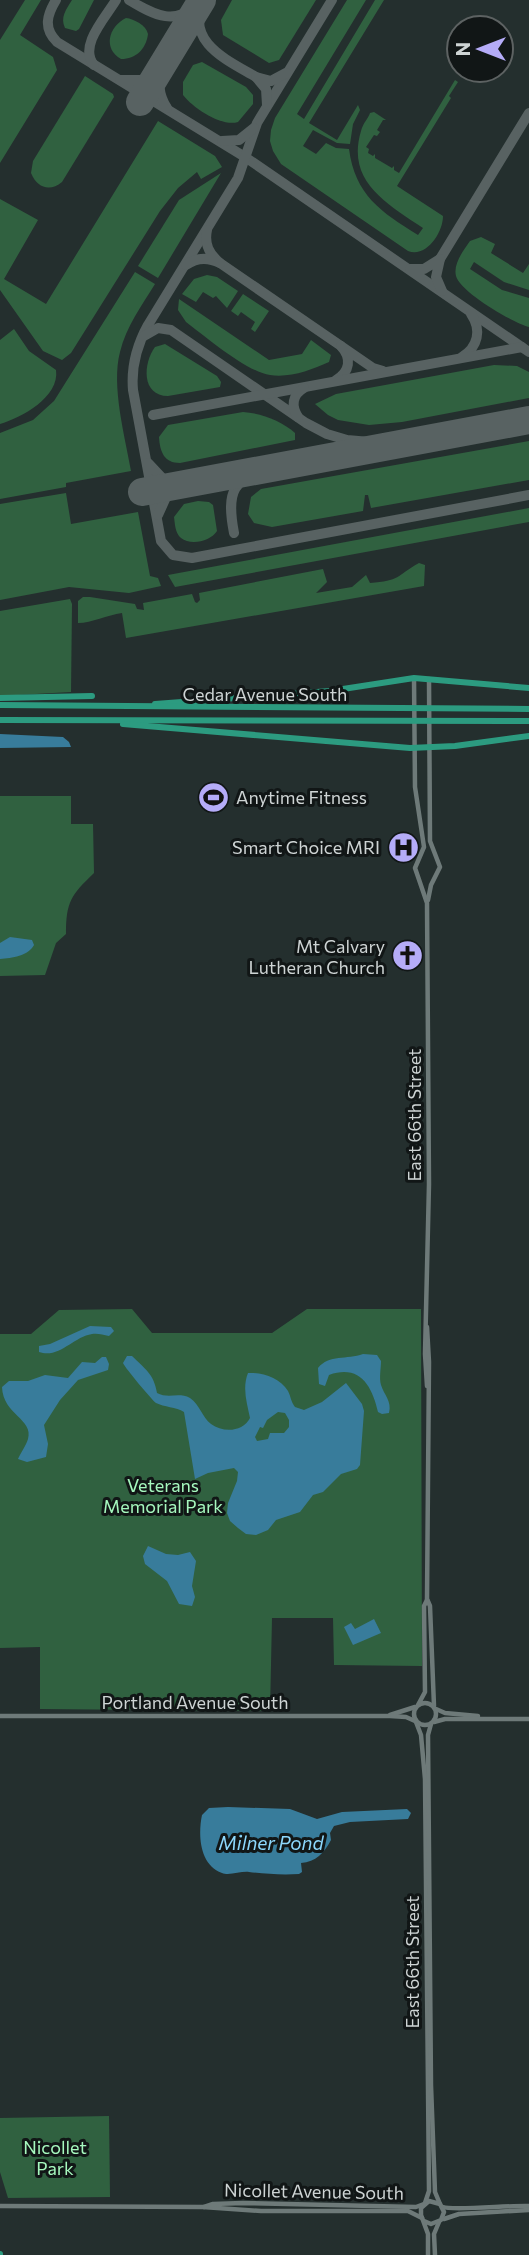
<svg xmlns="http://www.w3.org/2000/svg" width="529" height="2255" font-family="Commissioner,sans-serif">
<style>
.green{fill:#306140}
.water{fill:#387c9b;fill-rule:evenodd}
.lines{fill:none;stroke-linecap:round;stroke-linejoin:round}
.taxiway{stroke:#586262;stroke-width:10}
.runway{stroke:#586262;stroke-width:28}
.secondary{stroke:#6e7a79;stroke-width:4.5}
.highway{stroke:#2c9b80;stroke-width:6}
.labels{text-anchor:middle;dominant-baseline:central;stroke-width:6;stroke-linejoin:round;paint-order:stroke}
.street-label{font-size:18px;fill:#ced4d4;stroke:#111616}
.poi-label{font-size:18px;fill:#ced4d4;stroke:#111616;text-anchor:end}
.park-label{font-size:18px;fill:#a6f8be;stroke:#111616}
.water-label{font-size:19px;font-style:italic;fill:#8dd8fd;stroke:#111616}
</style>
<rect width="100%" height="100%" fill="#242f2e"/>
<!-- green -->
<g class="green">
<polygon points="25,0 41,0 20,35 53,57 57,70 0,163 0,40"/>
<path d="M72,0H94L79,29L76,31L65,28C60,17 66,10 72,0Z"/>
<polygon points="232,0 316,0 279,60 269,63 223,35 221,20"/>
<path d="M347,0H366L297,114L304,119L375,0H384L309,123L337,140L358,105L360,110L353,124L350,144L337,143L313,130L303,146L316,154L326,143L336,148L349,149C355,195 381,212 418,235L423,228C386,203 346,181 361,131C363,123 368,119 370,113L374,112L386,120H383L377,130L380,132L377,136L374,135L366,147L369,149L368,153L373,156L375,154V158L392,168L394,166V170L399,173L455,80L458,82L449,96L451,98L397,186L443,216C443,233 426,258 408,251L281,164L273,151L270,141L271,130L275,118Z"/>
<path d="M126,18C134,19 146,25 148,34C146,49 136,59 121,59C103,49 108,27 126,18Z"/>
<path d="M202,62L246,87L253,95V104L238,122C222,127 194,109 183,95V82L193,65Z"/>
<path d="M85,76L113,94L114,97L62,182C50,192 37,188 31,173L33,161Z"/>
<polygon points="158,121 215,156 222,167 201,179 197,172 178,188 160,211 71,353 62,360 43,351 0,290 0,199 38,220 4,279 46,304"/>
<polygon points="221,173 158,278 138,266 179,200"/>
<path d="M481,237L495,244L491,253L523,273L529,264V290L504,282L474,262L470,269L502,290L529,298V327C513,323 460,292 456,276C453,264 463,251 470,241Z"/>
<path d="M135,272L155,284C142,305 126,327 120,352C111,386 125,436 131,471L66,483V487L0,499V433L33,420L54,401Z"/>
<polygon points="207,275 217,277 238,291 227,308 216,296 213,298 203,292 196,302 182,294 194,279"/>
<polygon points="243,294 269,311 255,332 251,329 255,322 241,312 238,316 231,311"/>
<path d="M179,299L269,360L302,354L311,340L331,355L329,362C311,370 290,378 270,375C247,372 206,337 186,322L178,310Z"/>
<path d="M14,329L29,351L56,370C60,397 21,418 0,424V340Z"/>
<path d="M165,344L217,376L221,382L220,387L168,396C141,396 143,363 155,347Z"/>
<polygon points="494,365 517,366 529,372 529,398 402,422 369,425 338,420 328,415 315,404 336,394"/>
<path d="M243,412C261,413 282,421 295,433V440L180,463C164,463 160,452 159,437L168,425Z"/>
<polygon points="529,441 529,480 371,508 368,495 365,495 363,511 272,527 254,523 248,514 251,497 261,489"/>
<polygon points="66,493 71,524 138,512 150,576 158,578 161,586 129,593 69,587 0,600 0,504"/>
<path d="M198,501L209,502L213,505L217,531C211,541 191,546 181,538C175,533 175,524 174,517L184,504Z"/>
<polygon points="529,508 529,522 175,587 168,575"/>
<path d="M419,563L425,565L424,586L126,638L122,613C107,615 92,623 78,623V601L83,597H90L135,604L137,609L144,610L143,603L192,594L195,602L197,603L200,600L199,593L323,569L327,582L316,593L352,587L366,575L370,583C400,581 396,576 419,563Z"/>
<polygon points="70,599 72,604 71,692 0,696 0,611"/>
<path d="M0,796H71V824H93L94,873C71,895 66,902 66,934L56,943L45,975L0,976Z"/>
<polygon points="132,1309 152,1333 272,1333 307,1309 421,1309 422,1666 334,1665 333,1618 272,1618 270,1711 40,1709 40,1647 0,1648 0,1334 31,1334 59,1310"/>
<polygon points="109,2116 110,2197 8,2198 0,2172 0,2118"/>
</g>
<!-- water -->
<g class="water">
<polygon points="0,734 63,737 69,742 71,747 0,748"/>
<path d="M10,937L32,940L34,945C28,956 12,958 0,959V943Z"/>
<path d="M90,1326L111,1327L114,1331L109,1336C103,1335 98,1333 92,1334C73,1337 59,1359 39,1352V1346L50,1344Z"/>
<path d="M363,1354L377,1355L381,1361C381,1368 379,1378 381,1385C384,1395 392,1401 389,1413L382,1414L378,1412C372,1386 360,1364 329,1375L325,1386L319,1384L318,1368C329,1354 347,1360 363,1354Z"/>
<path d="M127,1356H132C145,1369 154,1374 157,1393C168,1399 179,1392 190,1398C200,1405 202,1417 211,1424C223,1433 243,1432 250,1418C247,1403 242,1388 248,1373C262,1372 280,1378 288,1391C291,1397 291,1402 295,1407L304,1410L322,1402L346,1383L362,1404L364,1411L360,1465L357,1469L341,1474L323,1492L313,1495L300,1512L276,1520L268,1530L256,1535L246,1534L238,1528L230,1521L227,1513L228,1503L237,1481L238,1472L234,1468L208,1473L195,1479L184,1412C176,1407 164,1407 156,1403C153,1401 125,1368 123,1363ZM278,1412L285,1413L289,1420V1427L284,1433H270L268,1439L257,1441L255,1437L260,1427L263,1428L267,1420Z"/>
<path d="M102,1357H106L109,1364L108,1370L78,1380L60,1400L44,1425L48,1444L46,1457L27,1462L18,1459C21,1452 26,1446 28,1439C34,1419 3,1415 2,1387L9,1381H28L45,1375L68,1378L82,1362L95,1363Z"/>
<polygon points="148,1546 166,1554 178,1555 190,1552 196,1561 192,1586 195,1597 192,1606 179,1604 167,1581 145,1564 143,1556"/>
<polygon points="374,1619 381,1633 353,1645 344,1627 351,1623 355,1629"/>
<path d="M228,1807L290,1809L317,1819L342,1812L407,1809L411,1813L408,1819L350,1822L334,1826L330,1833L331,1840C324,1853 316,1862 301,1863L302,1872L299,1874C282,1875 266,1874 249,1872C241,1871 229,1876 222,1873C199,1865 198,1834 202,1815L209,1808Z"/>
</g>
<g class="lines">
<!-- taxiway -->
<g class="taxiway">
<path d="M56,0C47,15 43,28 57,42L245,157L529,352"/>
<path d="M129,0C154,15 177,28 201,0"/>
<path d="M204,0C184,42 227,60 256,77"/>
<path d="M332,0L257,123L238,178L148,325C137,345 131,367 133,390L161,541L173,555L192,558L529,495"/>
<path d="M94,65C78,46 106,17 116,0"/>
<path d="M120,80H142L162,67C158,82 158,94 167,108"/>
<polyline points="267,105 266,89 256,77 271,81 286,73"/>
<polyline points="222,141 239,140 254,128"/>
<polyline points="440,259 529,113"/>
<polyline points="220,263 341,346"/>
<path d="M186,265C197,257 208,257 220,263C209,254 204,244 207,230"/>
<polyline points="410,269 424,269 440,259 436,277 442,291"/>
<polyline points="144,336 158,328 171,330 306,423 327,434 347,440 381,443 437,437"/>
<path d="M462,357C478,347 482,330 471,314"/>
<path d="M336,380C350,372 352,358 341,346L373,368L383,371"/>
<polyline points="153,415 522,347"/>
<path d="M298,417C291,406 292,395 304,388"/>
<polyline points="148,463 163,479 185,484 167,495 158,515"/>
<path d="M234,533C226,491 232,478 275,467"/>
</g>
<!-- runway -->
<g class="runway">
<polyline points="140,102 202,0"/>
<polyline points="142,492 529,420"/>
</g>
<!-- secondary -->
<g class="secondary">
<polyline points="414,678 415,787 424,847 415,868 427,903 429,1184 425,1354 427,1386"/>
<polyline points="428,900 431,885 440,867 430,841 429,679"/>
<polyline points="427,1327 429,1362 427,1599 430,1606 434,1706"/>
<circle cx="425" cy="1714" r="11"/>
<polyline points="418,1705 425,1692 424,1606 427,1600"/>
<polyline points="436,1709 445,1713 478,1716"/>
<polyline points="390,1715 415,1707"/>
<polyline points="0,1716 390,1716 406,1717 415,1721"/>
<polyline points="416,1722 421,1735 425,1779 429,2191 425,2203"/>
<polyline points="434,1722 445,1719 529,1719"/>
<polyline points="431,1724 428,1735 431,2085 435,2192 440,2204"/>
<polyline points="0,2206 203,2207 261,2211 408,2211 422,2218"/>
<polyline points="204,2207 213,2204 243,2203 416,2207 424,2204"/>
<path d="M443,2207C452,2211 512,2205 529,2206"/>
<polyline points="444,2219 459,2214 529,2210"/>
<polyline points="424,2221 431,2224 441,2220 444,2212 440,2204 429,2201 421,2208 421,2215 428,2234 428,2255"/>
<polyline points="435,2255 434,2234 439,2222"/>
</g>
<!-- highway -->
<g class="highway">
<polyline points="0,698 92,696"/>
<polyline points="155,704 330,691 414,678 529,688"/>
<polyline points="0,705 529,709"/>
<polyline points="0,720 529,721"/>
<polyline points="123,724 410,748 455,746 529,736"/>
<polyline points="0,2254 0,2255"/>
</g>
</g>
<!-- icons -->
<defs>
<symbol id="stadium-disc" viewBox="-11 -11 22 22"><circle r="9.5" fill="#b5acf8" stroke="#111616"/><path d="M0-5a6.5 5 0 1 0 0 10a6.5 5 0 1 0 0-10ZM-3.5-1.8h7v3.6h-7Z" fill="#111"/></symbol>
<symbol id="hospital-disc" viewBox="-11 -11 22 22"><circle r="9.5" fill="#b5acf8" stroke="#111616"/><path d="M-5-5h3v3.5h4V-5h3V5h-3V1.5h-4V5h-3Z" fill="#111"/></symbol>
<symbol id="church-disc" viewBox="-11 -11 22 22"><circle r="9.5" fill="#b5acf8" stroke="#111616"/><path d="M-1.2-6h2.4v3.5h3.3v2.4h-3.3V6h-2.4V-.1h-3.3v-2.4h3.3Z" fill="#111"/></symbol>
</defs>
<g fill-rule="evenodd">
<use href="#stadium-disc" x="196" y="780" width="35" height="35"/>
<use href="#hospital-disc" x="386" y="830" width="35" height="35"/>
<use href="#church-disc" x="390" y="938" width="35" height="35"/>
</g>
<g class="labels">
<!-- street labels -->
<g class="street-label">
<text x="265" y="694">Cedar Avenue South</text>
<text transform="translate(414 1115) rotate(-90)">East 66th Street</text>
<text x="195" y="1702">Portland Avenue South</text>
<text transform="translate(412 1962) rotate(-90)">East 66th Street</text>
<text transform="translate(314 2191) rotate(1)">Nicollet Avenue South</text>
</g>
<!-- poi labels -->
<g class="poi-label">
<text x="236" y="797" text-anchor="start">Anytime Fitness</text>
<text x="380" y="847">Smart Choice MRI</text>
<text x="385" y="946">Mt Calvary<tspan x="385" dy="21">Lutheran Church</tspan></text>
</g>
<!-- park labels -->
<g class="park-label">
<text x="163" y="1485">Veterans<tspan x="163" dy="21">Memorial Park</tspan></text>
<text x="55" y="2147">Nicollet<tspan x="55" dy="21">Park</tspan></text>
</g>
<!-- water labels -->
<g class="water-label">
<text x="271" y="1842">Milner Pond</text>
</g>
</g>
<!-- north arrow -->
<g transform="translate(480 49) rotate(270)"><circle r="33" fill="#111616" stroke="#5d6262" stroke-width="2"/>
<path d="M0-5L12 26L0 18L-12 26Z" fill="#b5acf8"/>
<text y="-10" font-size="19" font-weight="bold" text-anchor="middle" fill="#ced4d4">N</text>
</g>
</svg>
